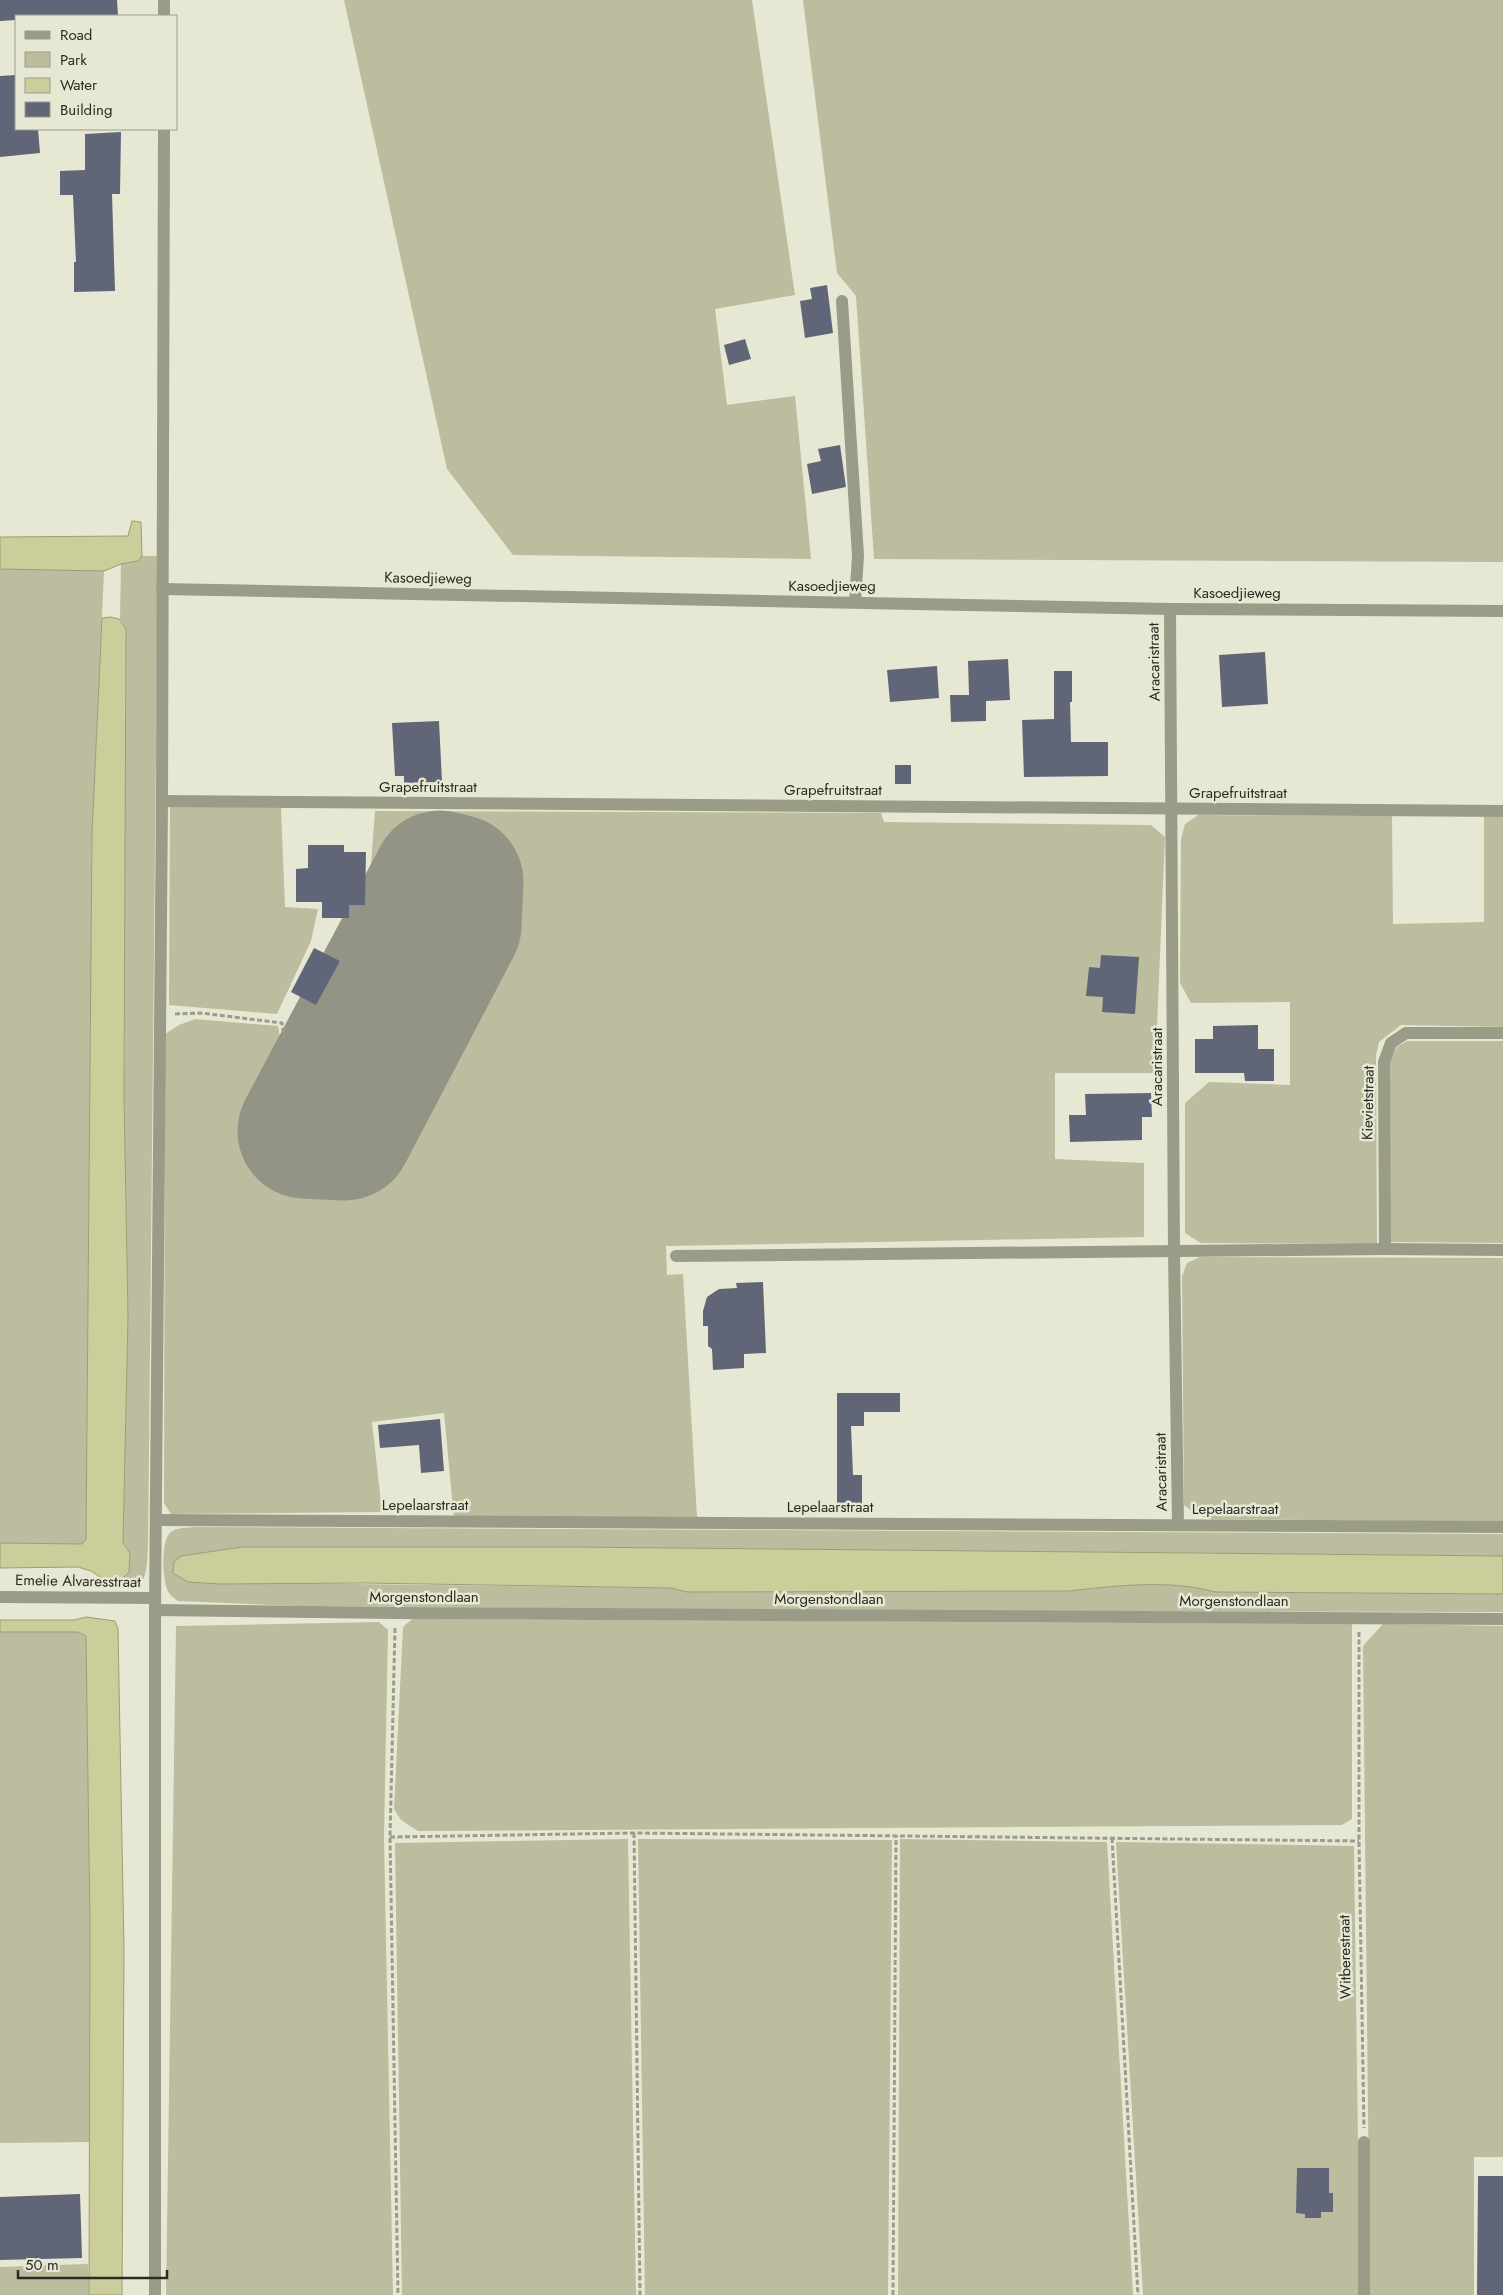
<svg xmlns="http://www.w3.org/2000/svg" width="1503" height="2295" font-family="Jost,sans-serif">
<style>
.green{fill:#bbbd9e}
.water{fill:#cbce9b;stroke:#9b9d77}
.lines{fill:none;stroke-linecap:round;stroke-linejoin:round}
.runway{stroke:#939485;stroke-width:135}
.building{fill:#606677}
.path{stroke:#9b9c8c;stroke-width:3;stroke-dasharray:5 2.5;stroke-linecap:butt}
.minor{stroke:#9b9c87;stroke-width:12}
.labels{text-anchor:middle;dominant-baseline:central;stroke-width:5;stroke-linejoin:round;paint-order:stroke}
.street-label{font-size:15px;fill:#2a2b23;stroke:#e7e8d3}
</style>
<rect width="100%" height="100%" fill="#e7e8d3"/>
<!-- green -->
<g class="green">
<polygon points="344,0 752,0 795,295 715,309 727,405 795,396 811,559 513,555 447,469"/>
<polygon points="803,0 1503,0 1503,562 874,559 856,296 837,273"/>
<path d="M142,556H158L148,1547C146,1569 150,1590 120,1587L121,1580L129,1572L130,1553L123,1543L128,1317L124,1095L126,629L120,619L121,564L138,561Z"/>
<polygon points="0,569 104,571 92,833 86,1539 82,1544 0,1543"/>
<polygon points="170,806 281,808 285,907 318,909 311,941 277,1014 169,1005"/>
<polygon points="375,811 881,813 884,822 1151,825 1165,837 1155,1073 1055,1073 1055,1159 1144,1163 1144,1237 666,1246 667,1275 683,1274 697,1517 454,1518 444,1413 372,1422 382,1512 171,1514 164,1503 165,1034 179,1025 195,1019 278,1026 281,1043 340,1054 297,1133 348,1136 458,925 460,876 437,872 412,921 367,916"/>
<polygon points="1198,815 1392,816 1393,924 1484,922 1484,816 1503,816 1503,1027 1401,1025 1379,1042 1376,1055 1377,1244 1201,1243 1185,1233 1185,1103 1209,1082 1290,1085 1290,1002 1191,1003 1180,983 1181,839 1185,824"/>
<polygon points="1407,1041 1503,1041 1503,1243 1389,1242 1388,1063 1397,1047"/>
<polygon points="1200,1257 1503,1258 1503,1522 1211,1519 1197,1515 1184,1505 1182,1276 1187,1263"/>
<path d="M195,1527L1503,1534V1556L571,1547H242L181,1556L188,1582L671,1588L687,1592L1068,1591C1117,1586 1167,1579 1215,1592L1503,1594V1612L885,1611L299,1606L178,1601C175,1599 171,1596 169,1593C162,1584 161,1543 169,1534C174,1527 187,1528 195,1527Z"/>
<polygon points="412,1619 1352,1624 1352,1819 1342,1825 418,1831 401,1820 394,1809 403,1627"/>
<polygon points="379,1622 388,1630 384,1837 393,2295 166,2295 176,1626"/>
<polygon points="1383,1624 1503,1626 1503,2157 1474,2157 1474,2295 1370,2295 1363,1646"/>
<polygon points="0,1632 78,1632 86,1636 90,1926 89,2142 0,2143"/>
<polygon points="628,1839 636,2295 402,2295 395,1843"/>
<polygon points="638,1839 892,1840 888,2295 645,2295"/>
<polygon points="900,1839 1107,1842 1133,2295 898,2295"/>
<polygon points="1116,1842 1354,1846 1360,2295 1143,2295"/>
<polygon points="88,2264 89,2295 0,2295 0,2267"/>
</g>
<!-- water -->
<g class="water">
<polygon points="132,521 141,522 142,556 138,561 121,564 104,571 0,569 0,537 128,536"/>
<polygon points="110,617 119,619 126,629 124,1095 128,1317 123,1543 130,1553 129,1572 121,1580 103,1579 91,1571 78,1567 0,1568 0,1543 82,1544 86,1539 92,833 102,618"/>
<path d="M242,1547H571L1503,1556V1594L1215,1592C1167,1579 1117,1586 1068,1591L687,1592L671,1588L364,1583L220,1584L188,1582L173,1573L174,1562L181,1556Z"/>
<polygon points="86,1617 115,1621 118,1629 124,1949 122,2295 89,2295 90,1926 86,1636 78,1632 0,1632 0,1620 74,1620"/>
</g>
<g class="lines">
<!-- runway -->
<polygon class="runway" points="440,878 456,882 454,925 345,1133 305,1131"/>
</g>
<!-- building -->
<g class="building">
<polygon points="0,0 117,0 118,16 16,16 16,20 0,21"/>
<polygon points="16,75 16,129 38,129 40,153 0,157 0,76"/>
<polygon points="121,132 120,194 112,194 115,291 74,292 74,262 76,262 73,195 60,195 60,171 85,170 85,134"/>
<polygon points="827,285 833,333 805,338 800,301 812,299 810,288"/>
<polygon points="745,339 751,359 729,365 724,345"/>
<polygon points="840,445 846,487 812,494 807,464 821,461 818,449"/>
<polygon points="1265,652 1268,704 1222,707 1219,655"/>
<polygon points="1008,659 1010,700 986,701 986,721 951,722 950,695 969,695 968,661"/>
<polygon points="937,666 939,698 890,702 887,670"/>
<polygon points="1054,671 1072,671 1072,702 1070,702 1071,742 1108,742 1108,776 1024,777 1022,720 1054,719"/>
<polygon points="439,721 442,782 404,783 404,776 395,776 392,723"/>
<rect x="895" y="765" width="16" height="19"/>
<polygon points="308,845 344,845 344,852 366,852 365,905 349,905 349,918 322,918 322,902 296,902 296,869 308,868"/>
<polygon points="314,948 340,961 316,1005 291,992"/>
<polygon points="1101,955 1139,957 1135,1014 1102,1012 1103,997 1086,996 1089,967 1100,968"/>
<polygon points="1258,1025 1258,1049 1274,1049 1274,1081 1245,1081 1244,1073 1195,1073 1195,1039 1213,1039 1213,1026"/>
<polygon points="1151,1093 1152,1117 1142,1117 1142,1140 1070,1142 1069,1115 1086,1115 1085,1094"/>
<polygon points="763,1282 766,1353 744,1354 744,1368 713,1370 712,1349 708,1346 708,1326 703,1326 703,1311 707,1297 719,1289 737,1288 736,1283"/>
<polygon points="837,1393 900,1393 900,1412 864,1412 864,1426 851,1426 853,1475 862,1475 862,1512 837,1512"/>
<polygon points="440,1419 444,1471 421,1473 419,1445 380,1448 378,1425"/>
<polygon points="1297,2168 1329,2168 1329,2193 1333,2193 1333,2212 1321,2212 1321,2218 1305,2218 1305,2214 1296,2213"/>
<polygon points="1478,2176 1503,2176 1503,2295 1477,2295"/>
<polygon points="80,2194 82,2258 0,2260 0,2197"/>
</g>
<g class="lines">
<!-- path -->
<g class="path">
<polyline points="175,1014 201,1013 282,1023 284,1038"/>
<polyline points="395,1628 390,1837 398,2295"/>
<polyline points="1359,1632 1359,1841 1364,2128"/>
<polyline points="634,1833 640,2295"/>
<polyline points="390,1837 634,1833 1359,1841"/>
<polyline points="1112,1838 1138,2295"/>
<polyline points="893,2295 896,1835"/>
</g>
<!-- minor -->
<g class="minor">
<polyline points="164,16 164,0"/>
<polyline points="842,301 858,556 855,602"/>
<polyline points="162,589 1170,609 1503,611"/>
<polyline points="1170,609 1174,1251 1178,1525"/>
<polyline points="162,801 1503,811"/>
<polyline points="1385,1249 1384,1062 1391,1043 1406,1033 1503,1033"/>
<polyline points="676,1256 1385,1249 1503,1250"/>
<polyline points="156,1520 1503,1527"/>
<polyline points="0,1597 155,1598"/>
<polyline points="155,1610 395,1613 1503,1619"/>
<polyline points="155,2295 155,1610 162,801 164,129"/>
<polyline points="1364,2295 1364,2142"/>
</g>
</g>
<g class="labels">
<!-- street labels -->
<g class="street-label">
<text transform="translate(428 578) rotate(1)">Kasoedjieweg</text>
<text x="832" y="586">Kasoedjieweg</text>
<text x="1237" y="593">Kasoedjieweg</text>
<text transform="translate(1154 662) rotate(-91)">Aracaristraat</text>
<text x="428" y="787">Grapefruitstraat</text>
<text x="833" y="790">Grapefruitstraat</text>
<text x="1238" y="793">Grapefruitstraat</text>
<text transform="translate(1157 1067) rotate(-90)">Aracaristraat</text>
<text transform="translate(1368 1103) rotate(-89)">Kievietstraat</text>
<text transform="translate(1161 1472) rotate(-91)">Aracaristraat</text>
<text x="425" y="1505">Lepelaarstraat</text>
<text x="830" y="1507">Lepelaarstraat</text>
<text x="1235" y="1509">Lepelaarstraat</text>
<text transform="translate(78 1581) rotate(1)">Emelie Alvaresstraat</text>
<text x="424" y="1597">Morgenstondlaan</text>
<text x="829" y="1599">Morgenstondlaan</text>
<text x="1234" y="1601">Morgenstondlaan</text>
<text transform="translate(1345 1957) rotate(-91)">Witberestraat</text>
</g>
</g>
<!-- legend -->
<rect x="15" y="15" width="162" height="115" fill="#e7e8d3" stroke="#9b9c8d"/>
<rect x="25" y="31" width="25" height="8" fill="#9b9c87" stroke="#9b9c8d"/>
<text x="60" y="40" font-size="15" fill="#2a2b23">Road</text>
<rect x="25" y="52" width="25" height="15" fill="#bbbd9e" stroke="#9b9c8d"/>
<text x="60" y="65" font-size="15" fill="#2a2b23">Park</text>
<rect x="25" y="78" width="25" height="15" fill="#cbce9b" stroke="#9b9c8d"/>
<text x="60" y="90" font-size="15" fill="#2a2b23">Water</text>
<rect x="25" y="102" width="25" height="15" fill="#606677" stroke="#9b9c8d"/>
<text x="60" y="115" font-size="15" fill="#2a2b23">Building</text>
<!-- scale -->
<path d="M18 2270v8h149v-8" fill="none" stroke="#2a2b23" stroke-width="2.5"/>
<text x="25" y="2270" font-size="15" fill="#2a2b23" stroke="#e7e8d3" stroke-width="4" paint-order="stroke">50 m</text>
</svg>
